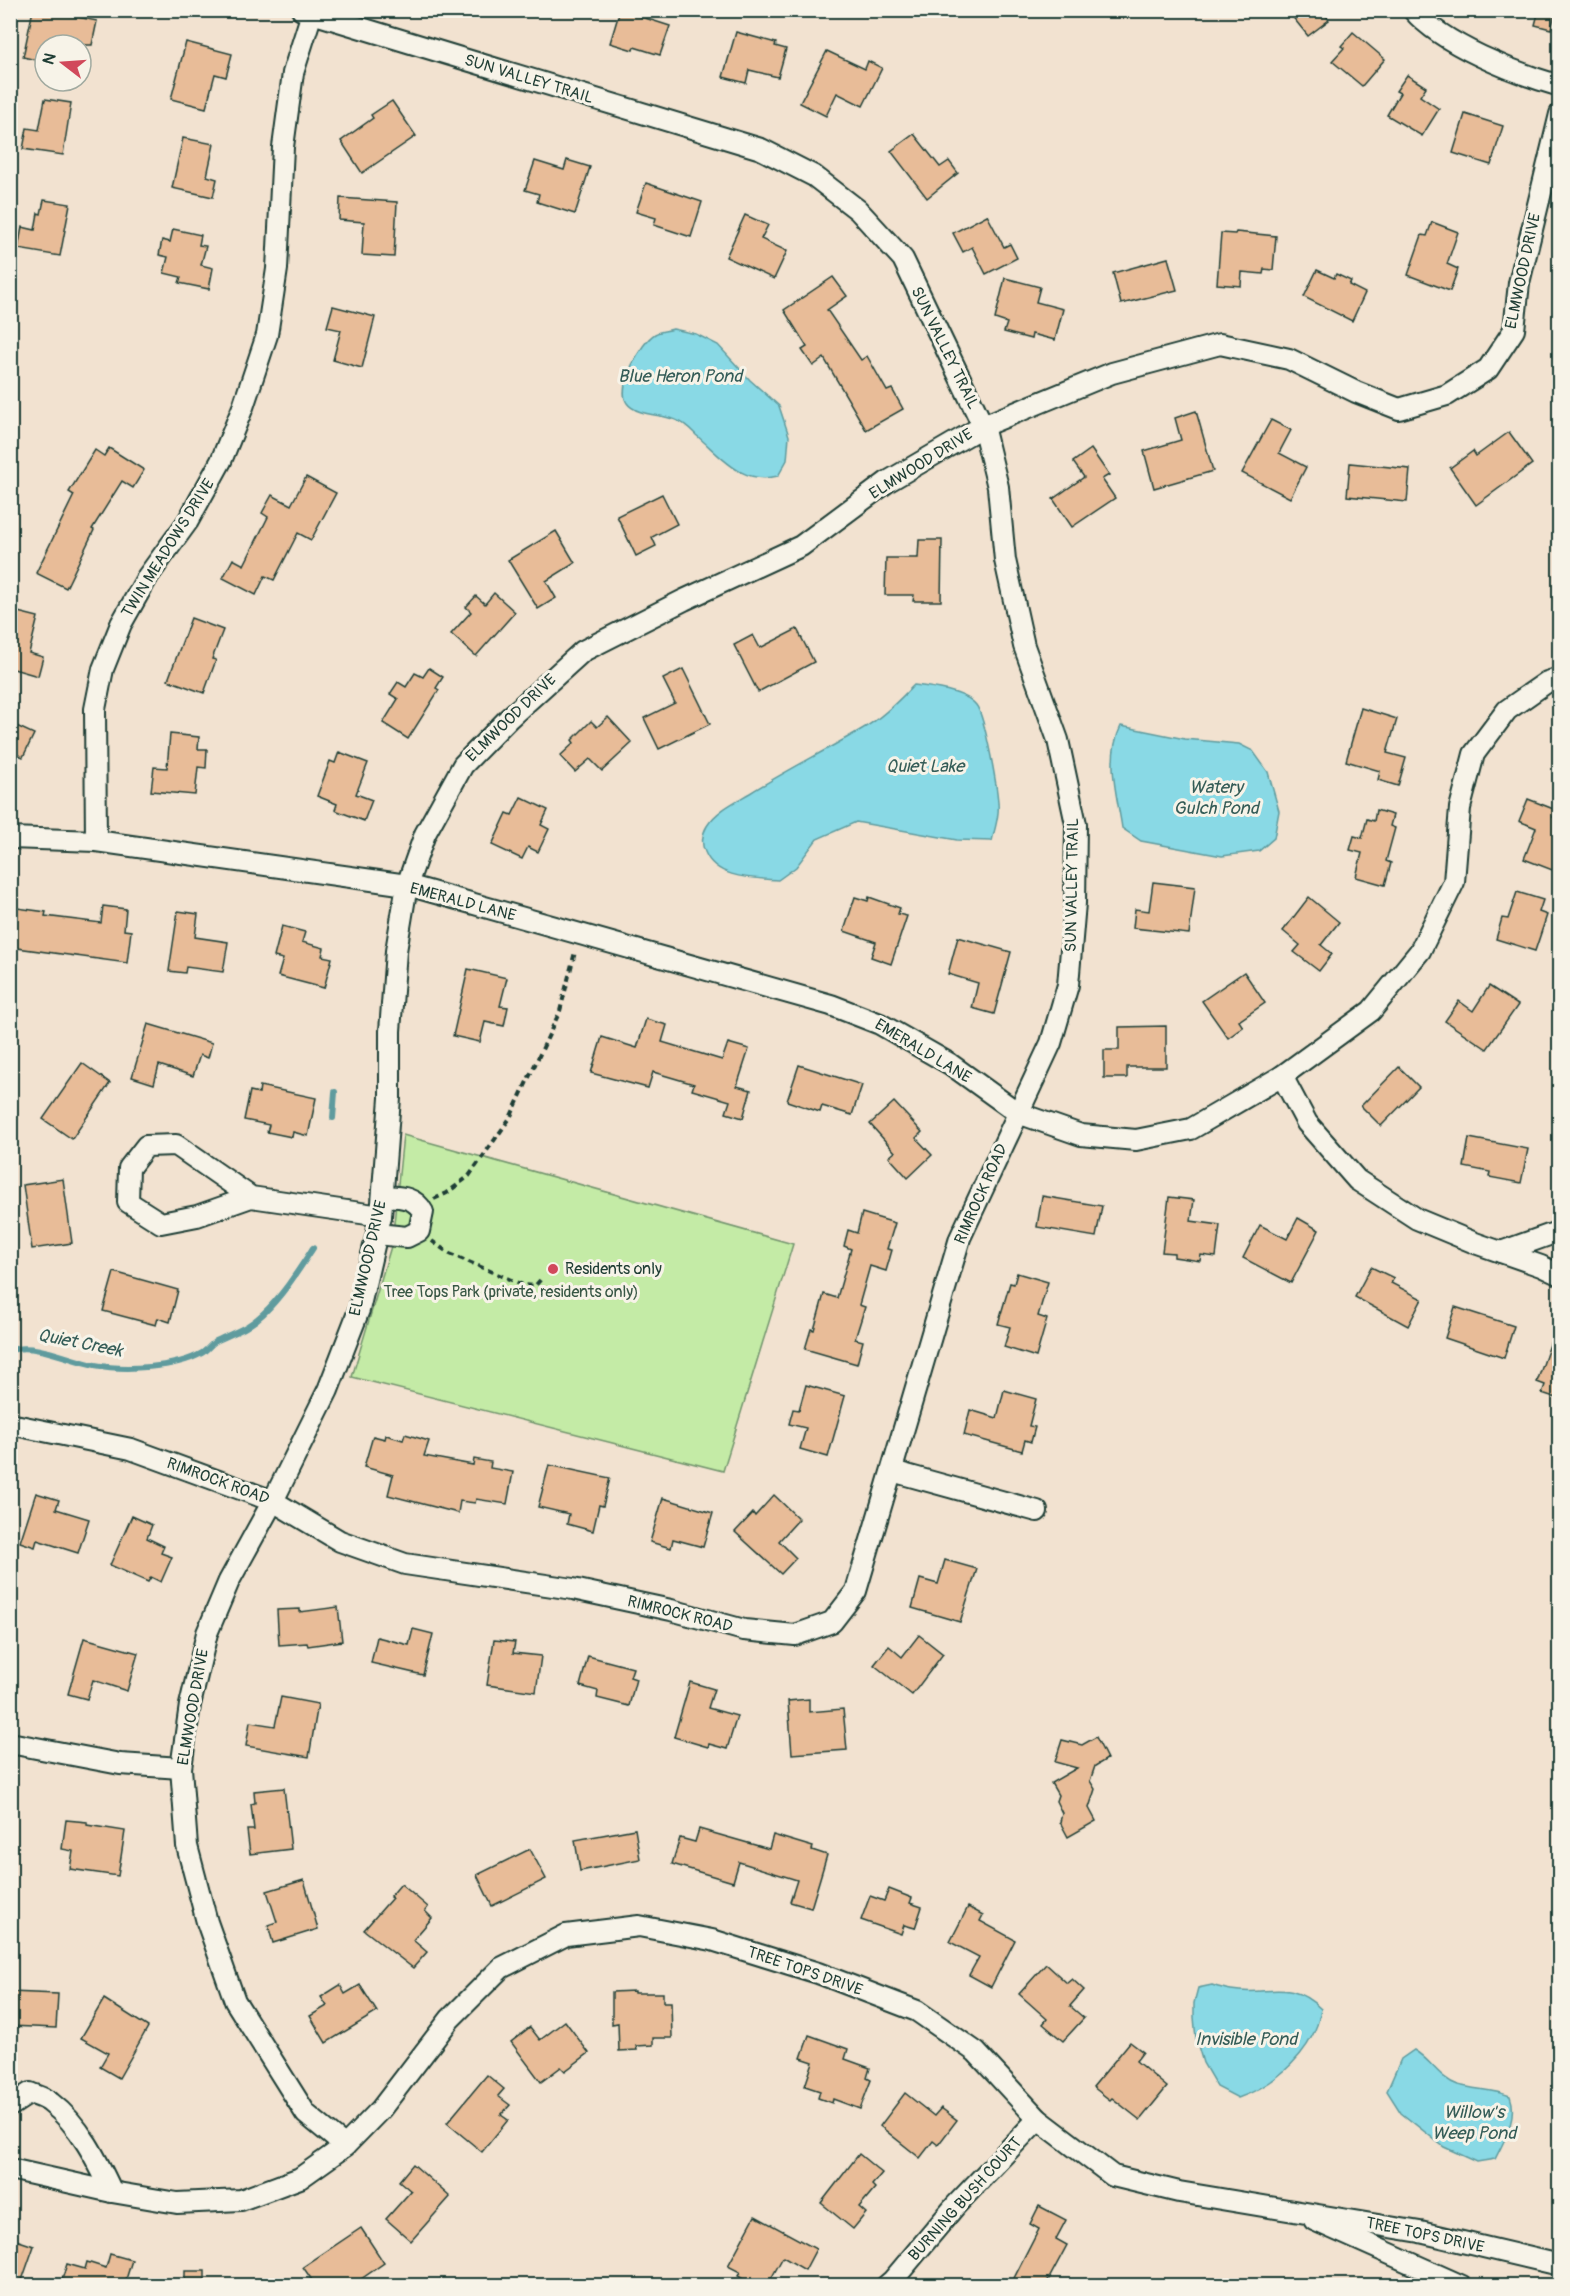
<svg xmlns="http://www.w3.org/2000/svg" width="1570" height="2296" font-family="Pangolin,sans-serif">
<style>
.green{fill:#c4eba6;stroke:#72946d;stroke-width:1.5}
.water{fill:#89d9e5;stroke:#5f9b9e;stroke-width:1.5}
.lines{fill:none;stroke-linecap:round;stroke-linejoin:round}
.stream{stroke:#5f9b9e;stroke-width:6}
.building{fill:#e8bc98;stroke:#1f3d34;stroke-width:1.5}
.minor-casing{stroke:#1f3d34;stroke-width:24}
.path{stroke:#1f3d34;stroke-width:4;stroke-dasharray:6 4.5;stroke-linecap:butt}
.minor{stroke:#f7f3e8;stroke-width:20}
.poi-dot{fill:#d1495b;stroke:#f7f3e8;stroke-width:2}
.labels{text-anchor:middle;dominant-baseline:central;stroke-width:6;stroke-linejoin:round;paint-order:stroke}
.street-label{font-size:16px;fill:#1f3d34;stroke:#f7f3e8}
.poi-label{font-size:16px;fill:#1f3d34;stroke:#f7f3e8;text-anchor:start}
.park-label{font-size:16px;fill:#385745;stroke:#f7f3e8}
.water-label{font-size:18px;font-style:italic;fill:#345c57;stroke:#f7f3e8}
</style>
<rect width="100%" height="100%" fill="#f2e2d0"/>
<filter id="ink" filterUnits="userSpaceOnUse"><feTurbulence type="fractalNoise" baseFrequency=".0167" numOctaves="2"/><feDisplacementMap in="SourceGraphic" scale="12" xChannelSelector="R" yChannelSelector="G"/><feConvolveMatrix kernelMatrix="1 2 1 2 8 2 1 2 1" color-interpolation-filters="sRGB"/></filter>
<g filter="url(#ink)">
<!-- green -->
<polygon class="green" points="403,1135 793,1244 723,1471 352,1377 392,1243"/>
<!-- water -->
<g class="water">
<path d="M673,329L696,334L718,345L750,380L779,406L789,436L787,460L778,476C741,485 722,457 696,435C691,430 685,423 678,421C663,414 636,416 627,403C616,388 641,342 655,334C660,331 668,331 673,329Z"/>
<path d="M914,685C931,687 965,691 976,705C985,716 1000,798 998,813C997,823 994,832 992,841L957,840L856,822L817,839L796,867L778,880C753,878 716,879 705,852C701,844 702,834 707,826C716,811 735,802 750,793C787,770 825,751 862,729C882,718 898,701 914,685Z"/>
<path d="M1121,726L1185,739L1239,744L1253,751L1268,772L1279,811L1274,838L1259,851L1222,856L1141,841L1122,828C1117,794 1105,759 1121,726Z"/>
<path d="M1212,1985C1218,1987 1225,1989 1231,1990C1268,1997 1288,1977 1321,2009C1315,2050 1276,2085 1238,2098L1217,2087L1203,2063L1196,2039L1194,2017V2003L1198,1988Z"/>
<path d="M1414,2050C1431,2060 1440,2079 1458,2085C1476,2090 1493,2089 1510,2096C1518,2117 1505,2140 1495,2159L1477,2162L1444,2147L1401,2113L1387,2091L1401,2059Z"/>
</g>
<g class="lines">
<!-- stream -->
<g class="stream">
<polyline points="333,1118 335,1092"/>
<path d="M10,1350C39,1343 67,1360 95,1365C124,1371 176,1368 202,1353C207,1350 211,1344 216,1341C236,1331 246,1330 263,1314C283,1295 298,1271 313,1248"/>
</g>
</g>
<!-- building -->
<g class="building">
<polygon points="33,10 44,10 97,21 92,45 45,45 45,62 23,57"/>
<polygon points="620,10 670,26 660,55 634,47 633,50 610,43"/>
<polygon points="1287,10 1322,10 1329,20 1308,36"/>
<polygon points="1539,10 1556,10 1551,29 1535,25"/>
<polygon points="736,32 776,43 775,46 786,49 778,77 749,70 746,83 723,77"/>
<polygon points="1353,32 1385,59 1362,86 1332,61 1344,48 1341,46"/>
<polygon points="186,42 232,54 226,77 215,74 206,108 171,99"/>
<polygon points="827,51 865,69 868,61 882,68 863,106 837,93 826,116 800,103"/>
<polygon points="1407,75 1426,87 1420,96 1439,109 1422,136 1387,115 1400,93 1396,91"/>
<polygon points="45,99 71,103 63,155 23,149 27,128 39,130"/>
<polygon points="392,101 416,136 362,173 341,141 373,118 371,115"/>
<polygon points="1465,114 1503,126 1491,165 1453,153"/>
<polygon points="914,134 940,167 949,161 958,173 927,198 891,151"/>
<polygon points="183,138 214,144 207,176 217,179 213,197 172,188"/>
<polygon points="567,160 590,167 575,214 537,202 539,194 525,190 535,161 564,170"/>
<polygon points="646,183 702,202 691,237 654,225 656,218 636,212"/>
<polygon points="340,198 397,202 394,257 362,255 364,222 339,220"/>
<polygon points="44,200 70,204 60,256 18,249 22,227 35,230 38,213 41,214"/>
<polygon points="745,215 768,225 761,239 787,251 774,279 726,257"/>
<polygon points="987,215 1004,247 1010,244 1017,258 986,274 972,247 963,252 953,233"/>
<polygon points="1432,222 1458,232 1447,264 1458,269 1450,291 1408,275 1422,235 1427,236"/>
<polygon points="173,229 201,235 199,245 206,246 201,265 213,268 209,289 179,283 181,277 164,273 168,257 159,255 162,240 170,242"/>
<polygon points="1236,232 1276,236 1273,270 1264,269 1263,274 1242,272 1241,286 1217,284 1221,233 1235,234"/>
<polygon points="1168,258 1177,290 1121,304 1113,273"/>
<polygon points="1317,270 1334,278 1336,274 1351,281 1349,285 1365,293 1352,321 1304,297"/>
<polygon points="833,277 847,296 827,310 861,360 867,356 887,391 892,389 903,409 866,430 824,358 813,366 802,350 807,347 784,310"/>
<polygon points="1005,278 1040,287 1036,302 1063,309 1055,340 1032,334 1031,339 1004,332 1007,323 995,319"/>
<polygon points="333,306 375,317 362,368 333,360 341,330 327,327"/>
<polygon points="1196,411 1213,471 1154,488 1144,451 1181,440 1175,418"/>
<polygon points="1271,420 1291,430 1279,453 1306,467 1290,498 1242,473"/>
<polygon points="1509,432 1532,464 1476,505 1450,468 1473,451 1476,456"/>
<polygon points="109,448 144,470 133,488 122,481 92,529 94,530 66,588 36,573 74,495 69,492 95,450 104,456"/>
<polygon points="1091,449 1109,475 1102,479 1115,498 1072,527 1053,499 1084,477 1073,462"/>
<polygon points="1350,463 1410,469 1407,502 1347,496"/>
<polygon points="306,477 336,493 311,540 298,533 274,580 265,576 256,595 223,578 233,559 244,565 268,517 262,513 272,495 291,505"/>
<polygon points="662,494 677,524 652,537 656,546 636,556 617,516"/>
<polygon points="556,531 575,563 546,581 556,598 538,609 508,560"/>
<polygon points="919,540 942,540 941,601 913,601 914,595 885,595 886,558 918,558"/>
<polygon points="494,593 515,612 476,656 451,634 471,612 466,607 476,596 485,604"/>
<polygon points="10,610 38,617 29,653 43,657 38,676 10,668"/>
<polygon points="191,618 223,630 212,659 216,660 204,693 168,680"/>
<polygon points="797,629 814,662 758,692 734,645 753,635 760,648"/>
<polygon points="429,668 443,677 436,688 439,690 408,739 383,723 398,699 390,694 398,682 406,687 415,673 423,677"/>
<polygon points="683,669 710,724 659,749 644,718 675,703 663,679"/>
<polygon points="1361,708 1397,719 1387,753 1406,758 1398,786 1378,780 1380,771 1346,761"/>
<polygon points="608,717 632,743 602,771 590,759 575,772 560,756 574,743 572,740 591,721 597,727"/>
<polygon points="10,723 34,734 23,757 10,751"/>
<polygon points="170,734 199,737 198,749 207,749 206,768 198,767 195,795 151,791 154,767 167,768"/>
<polygon points="339,752 368,763 356,794 372,800 364,821 335,810 337,804 317,796 330,761 335,763"/>
<polygon points="521,797 548,810 541,825 549,829 538,852 528,847 522,859 492,845 507,813 512,815"/>
<polygon points="1528,799 1556,810 1553,817 1560,819 1560,873 1524,859 1536,828 1519,821"/>
<polygon points="1376,810 1393,815 1390,826 1395,828 1386,861 1391,863 1385,885 1356,877 1362,853 1350,850 1354,836 1362,838 1367,819 1374,821"/>
<polygon points="1153,882 1195,887 1189,934 1133,928 1135,909 1149,911"/>
<polygon points="1517,892 1543,900 1539,912 1547,915 1535,951 1496,939 1502,918 1508,919"/>
<polygon points="855,897 868,901 869,897 900,908 898,914 907,916 891,964 871,957 876,942 844,931"/>
<polygon points="1309,897 1339,922 1321,945 1332,954 1319,971 1294,952 1300,945 1283,931"/>
<polygon points="103,906 126,909 124,930 131,931 127,963 10,947 10,907 46,912 45,916 101,923"/>
<polygon points="178,911 198,914 195,937 228,942 223,972 186,967 185,973 169,971"/>
<polygon points="282,926 305,932 302,942 324,948 322,956 332,958 324,988 278,976 283,959 274,957"/>
<polygon points="958,937 1011,952 994,1014 972,1008 978,983 948,974"/>
<polygon points="468,969 507,978 500,1006 508,1007 504,1026 485,1022 480,1042 453,1036"/>
<polygon points="1244,972 1265,1003 1239,1021 1243,1027 1228,1038 1202,1001"/>
<polygon points="1489,986 1518,1005 1487,1049 1445,1021 1459,1001 1473,1011"/>
<polygon points="646,1019 667,1025 662,1042 722,1060 728,1043 749,1049 737,1086 751,1090 743,1118 726,1113 730,1101 692,1090 694,1084 653,1072 648,1088 591,1073 602,1037 637,1048"/>
<polygon points="148,1024 212,1043 208,1058 200,1055 193,1076 159,1065 154,1084 132,1077"/>
<polygon points="1166,1026 1166,1067 1127,1067 1127,1078 1104,1078 1104,1050 1119,1050 1119,1027"/>
<polygon points="82,1063 110,1083 72,1139 43,1119"/>
<polygon points="799,1065 862,1085 852,1115 822,1106 820,1112 787,1101"/>
<polygon points="1399,1067 1419,1087 1381,1126 1361,1106"/>
<polygon points="260,1086 316,1098 308,1136 293,1132 292,1137 267,1132 269,1125 244,1120 250,1091 259,1093"/>
<polygon points="894,1102 922,1132 916,1138 932,1155 908,1178 889,1157 895,1152 870,1124"/>
<polygon points="1469,1138 1528,1149 1521,1183 1489,1177 1490,1172 1464,1167"/>
<polygon points="63,1179 72,1243 32,1249 23,1185"/>
<polygon points="1042,1196 1102,1206 1096,1237 1037,1227"/>
<polygon points="1169,1197 1194,1200 1191,1221 1220,1225 1216,1257 1201,1255 1200,1261 1174,1257 1174,1253 1162,1252"/>
<polygon points="862,1213 895,1223 887,1249 892,1250 886,1271 870,1266 859,1305 865,1307 855,1339 863,1341 857,1364 805,1349 811,1329 814,1330 824,1294 837,1298 851,1249 844,1246 848,1230 857,1233"/>
<polygon points="1298,1218 1319,1230 1291,1283 1243,1258 1260,1225 1287,1239"/>
<polygon points="1371,1267 1394,1278 1391,1283 1422,1299 1408,1326 1355,1297"/>
<polygon points="114,1272 178,1290 170,1322 158,1318 156,1325 103,1311"/>
<polygon points="1017,1273 1048,1282 1038,1316 1047,1319 1036,1357 1004,1347 1010,1327 998,1324 1010,1283 1014,1284"/>
<polygon points="1455,1307 1514,1326 1504,1358 1445,1338"/>
<polygon points="1557,1324 1560,1324 1560,1399 1542,1393 1545,1385 1537,1382"/>
<polygon points="806,1385 845,1396 828,1457 800,1449 806,1428 789,1424 793,1409 799,1410"/>
<polygon points="1004,1390 1036,1399 1029,1426 1035,1427 1031,1442 1025,1440 1022,1451 964,1435 970,1410 997,1418"/>
<polygon points="405,1434 429,1441 424,1456 473,1465 474,1459 491,1462 490,1468 513,1472 507,1504 476,1499 475,1503 460,1501 458,1513 388,1495 393,1475 364,1467 373,1436 385,1439 386,1435 403,1440"/>
<polygon points="549,1465 610,1478 603,1506 599,1505 593,1531 567,1524 569,1514 538,1507"/>
<polygon points="36,1493 59,1500 56,1509 89,1519 78,1553 37,1540 35,1547 20,1542"/>
<polygon points="774,1495 799,1519 779,1541 796,1558 781,1574 735,1532 753,1513 755,1516"/>
<polygon points="663,1498 713,1513 703,1547 673,1539 671,1548 650,1542"/>
<polygon points="132,1516 152,1525 147,1538 164,1546 161,1553 172,1557 161,1582 151,1577 148,1582 110,1565"/>
<polygon points="945,1560 977,1569 960,1622 912,1608 920,1579 938,1584"/>
<polygon points="338,1607 342,1641 308,1646 307,1643 279,1645 277,1610 300,1609 300,1612"/>
<polygon points="413,1629 433,1634 423,1675 371,1663 377,1637 409,1645"/>
<polygon points="919,1635 943,1654 912,1695 874,1665 889,1646 902,1657"/>
<polygon points="84,1638 138,1653 127,1691 93,1680 87,1699 68,1694"/>
<polygon points="494,1640 515,1642 513,1653 541,1656 536,1692 487,1685"/>
<polygon points="588,1656 633,1668 630,1677 636,1679 629,1706 597,1698 598,1691 580,1686"/>
<polygon points="690,1682 714,1689 708,1708 737,1716 727,1749 709,1744 708,1747 674,1737"/>
<polygon points="281,1697 318,1704 309,1757 246,1746 250,1722 275,1726"/>
<polygon points="809,1699 809,1712 843,1709 847,1750 792,1754 788,1701"/>
<polygon points="1096,1737 1107,1759 1095,1766 1090,1781 1095,1789 1089,1808 1096,1821 1068,1837 1060,1822 1062,1813 1056,1801 1058,1795 1051,1783 1077,1768 1055,1762 1062,1740 1082,1745"/>
<polygon points="284,1788 291,1849 250,1854 247,1830 254,1830 251,1804 255,1803 254,1791"/>
<polygon points="66,1820 87,1822 87,1825 125,1831 118,1876 70,1869 73,1851 62,1849"/>
<polygon points="635,1829 640,1859 580,1871 575,1840"/>
<polygon points="699,1829 769,1849 773,1835 813,1847 812,1850 827,1855 811,1908 790,1902 797,1880 739,1862 733,1882 672,1864 680,1838 695,1842"/>
<polygon points="530,1849 546,1879 492,1906 477,1875"/>
<polygon points="304,1880 318,1929 273,1943 268,1925 277,1922 267,1891"/>
<polygon points="401,1884 428,1907 425,1911 432,1918 413,1940 427,1952 413,1968 364,1930 392,1898 390,1897"/>
<polygon points="889,1889 912,1898 910,1903 922,1907 915,1928 904,1925 901,1934 861,1920 870,1896 884,1901"/>
<polygon points="968,1907 983,1915 980,1921 1015,1940 991,1987 969,1975 979,1957 950,1942"/>
<polygon points="1046,1964 1067,1983 1072,1979 1084,1990 1070,2006 1084,2018 1063,2041 1043,2024 1047,2019 1019,1994"/>
<polygon points="340,1985 345,1994 360,1985 377,2012 326,2043 310,2016 327,2006 321,1997"/>
<polygon points="634,1991 634,1993 663,1993 663,2002 671,2002 672,2038 653,2038 653,2045 636,2046 637,2050 619,2051 618,2023 612,2024 612,1992"/>
<polygon points="10,1992 58,1994 56,2028 10,2026"/>
<polygon points="104,1999 148,2027 119,2078 100,2067 108,2053 81,2038"/>
<polygon points="565,2021 589,2053 565,2071 561,2067 541,2082 511,2042 530,2027 540,2040"/>
<polygon points="809,2035 848,2049 845,2059 870,2068 867,2078 871,2080 860,2109 833,2099 832,2103 818,2098 820,2091 805,2086 813,2062 801,2058"/>
<polygon points="1130,2042 1143,2052 1136,2061 1167,2087 1140,2120 1112,2098 1110,2100 1093,2087"/>
<polygon points="487,2075 504,2089 498,2096 510,2105 501,2115 508,2120 482,2152 447,2123"/>
<polygon points="905,2093 934,2116 941,2108 957,2120 938,2145 933,2141 920,2158 880,2126"/>
<polygon points="859,2154 882,2173 872,2185 875,2188 859,2207 866,2213 853,2229 821,2203"/>
<polygon points="413,2164 450,2197 411,2241 386,2219 411,2191 399,2181"/>
<polygon points="1039,2206 1066,2220 1056,2239 1067,2245 1045,2286 1010,2286 1039,2229 1030,2224"/>
<polygon points="755,2216 816,2249 805,2270 783,2257 767,2286 755,2286 738,2276 740,2272 728,2266"/>
<polygon points="361,2228 384,2263 351,2286 316,2286 303,2267"/>
<polygon points="10,2238 34,2246 20,2286 10,2286"/>
<polygon points="110,2254 132,2260 124,2286 60,2286 67,2264 85,2269 87,2262 106,2268"/>
<rect x="185" y="2271" width="20" height="15"/>
</g>
<g class="lines">
<defs>
<g id="minor">
<path d="M1413,10C1443,45 1515,73 1560,86"/>
<polyline points="10,838 96,841 407,885 831,1005 880,1024 950,1064 1018,1113 1081,1135 1136,1140 1191,1129 1282,1076 1371,1011 1420,951 1454,882 1460,808 1474,754 1507,710 1547,682 1560,678"/>
<polyline points="96,841 95,709 103,669 121,624 148,576 188,521 221,461 243,407 267,335 277,269 283,147 293,73 312,13"/>
<polyline points="1282,1076 1307,1123 1357,1180 1417,1219 1475,1243 1541,1266 1560,1275"/>
<polyline points="251,1197 176,1145 146,1146 129,1168 128,1202 161,1223 197,1216 251,1197 381,1216"/>
<path d="M377,1234L407,1237L419,1231L423,1212C415,1196 399,1197 383,1196"/>
<polyline points="1501,1252 1560,1231"/>
<polyline points="10,1424 131,1449 273,1501 340,1541 405,1564 573,1589 671,1610 744,1630 795,1635 832,1622 856,1591 960,1238 1051,1043 1068,985 1075,903 1076,824 1058,740 1024,646 1005,560 998,487 983,426 903,259 858,210 814,176 761,149 302,10"/>
<polyline points="892,1471 1037,1511"/>
<polyline points="10,1743 120,1764 181,1768"/>
<path d="M10,2106L30,2093C37,2096 46,2098 51,2103C80,2125 97,2160 112,2192"/>
<polyline points="345,2146 306,2114 235,2001 207,1922 187,1846 181,1768 190,1705 207,1633 229,1581 273,1501 328,1390 359,1310 381,1216 390,1098 390,1031 396,951 407,885 425,834 463,765 509,718 583,651 684,600 801,546 887,482 983,426 1112,373 1220,344 1289,359 1356,392 1399,409 1447,395 1488,369 1514,330 1519,283 1560,114"/>
<polyline points="10,2169 112,2192 177,2203 241,2200 300,2178 345,2146 381,2109 450,2019 501,1968 566,1935 639,1926 712,1940 818,1973 917,2011 976,2052 1038,2119 1113,2176 1179,2192 1420,2232 1560,2265"/>
<polyline points="1314,2220 1462,2286"/>
<polyline points="886,2286 893,2280 956,2205 1038,2119"/>
</g>
</defs>
<!-- minor casing -->
<use href="#minor" class="minor-casing"/>
<!-- path -->
<g class="path">
<polyline points="434,1199 447,1193 469,1176 510,1118 560,1011 575,952"/>
<polyline points="432,1241 450,1254 523,1285 535,1286 541,1279"/>
</g>
<!-- minor -->
<use href="#minor" class="minor"/>
</g>
</g>
<!-- markers -->
<circle class="poi-dot" cx="553" cy="1269" r="6"/>
<g class="labels">
<!-- street labels -->
<g class="street-label">
<text transform="translate(529 79) rotate(17)">SUN VALLEY TRAIL</text>
<text transform="translate(1523 271) rotate(-78)">ELMWOOD DRIVE</text>
<text transform="translate(945 348) rotate(64)">SUN VALLEY TRAIL</text>
<text transform="translate(921 464) rotate(-32)">ELMWOOD DRIVE</text>
<text transform="translate(168 548) rotate(-58)">TWIN MEADOWS DRIVE</text>
<text transform="translate(511 718) rotate(-44)">ELMWOOD DRIVE</text>
<text transform="translate(1072 885) rotate(-89)">SUN VALLEY TRAIL</text>
<text transform="translate(463 902) rotate(15)">EMERALD LANE</text>
<text transform="translate(923 1051) rotate(31)">EMERALD LANE</text>
<text transform="translate(981 1194) rotate(-66)">RIMROCK ROAD</text>
<text transform="translate(368 1258) rotate(-77)">ELMWOOD DRIVE</text>
<text transform="translate(218 1481) rotate(20)">RIMROCK ROAD</text>
<text transform="translate(680 1614) rotate(14)">RIMROCK ROAD</text>
<text transform="translate(193 1707) rotate(-80)">ELMWOOD DRIVE</text>
<text transform="translate(805 1971) rotate(19)">TREE TOPS DRIVE</text>
<text transform="translate(965 2199) rotate(-48)">BURNING BUSH COURT</text>
<text transform="translate(1425 2235) rotate(12)">TREE TOPS DRIVE</text>
</g>
<!-- poi labels -->
<g class="poi-label">
<text x="565" y="1269">Residents only</text>
</g>
<!-- park labels -->
<g class="park-label">
<text x="511" y="1292">Tree Tops Park (private, residents only)</text>
</g>
<!-- water labels -->
<g class="water-label">
<text x="680" y="376">Blue Heron Pond</text>
<text x="925" y="766">Quiet Lake</text>
<text x="1216" y="787">Watery<tspan x="1216" dy="21">Gulch Pond</tspan></text>
<text transform="translate(80 1343) rotate(11)">Quiet Creek</text>
<text x="1246" y="2039">Invisible Pond</text>
<text x="1474" y="2112">Willow's<tspan x="1474" dy="21">Weep Pond</tspan></text>
</g>
</g>
<!-- margin -->
<rect width="1570" height="2296" fill="none" stroke="#f7f3e8" stroke-width="36"/>
<rect x="18" y="18" width="1534" height="2260" fill="none" stroke="#1f3d34" stroke-width="2" filter="url(#ink)"/>
<!-- north arrow -->
<g transform="translate(63 63) rotate(287)"><circle r="28" fill="#f7f3e8" stroke="#a1aaa0" stroke-width="1.5"/>
<path d="M0-4.5L10 22L0 15L-10 22Z" fill="#d1495b"/>
<text y="-9" font-size="16" font-weight="bold" text-anchor="middle" fill="#1f3d34">N</text>
</g>
</svg>
